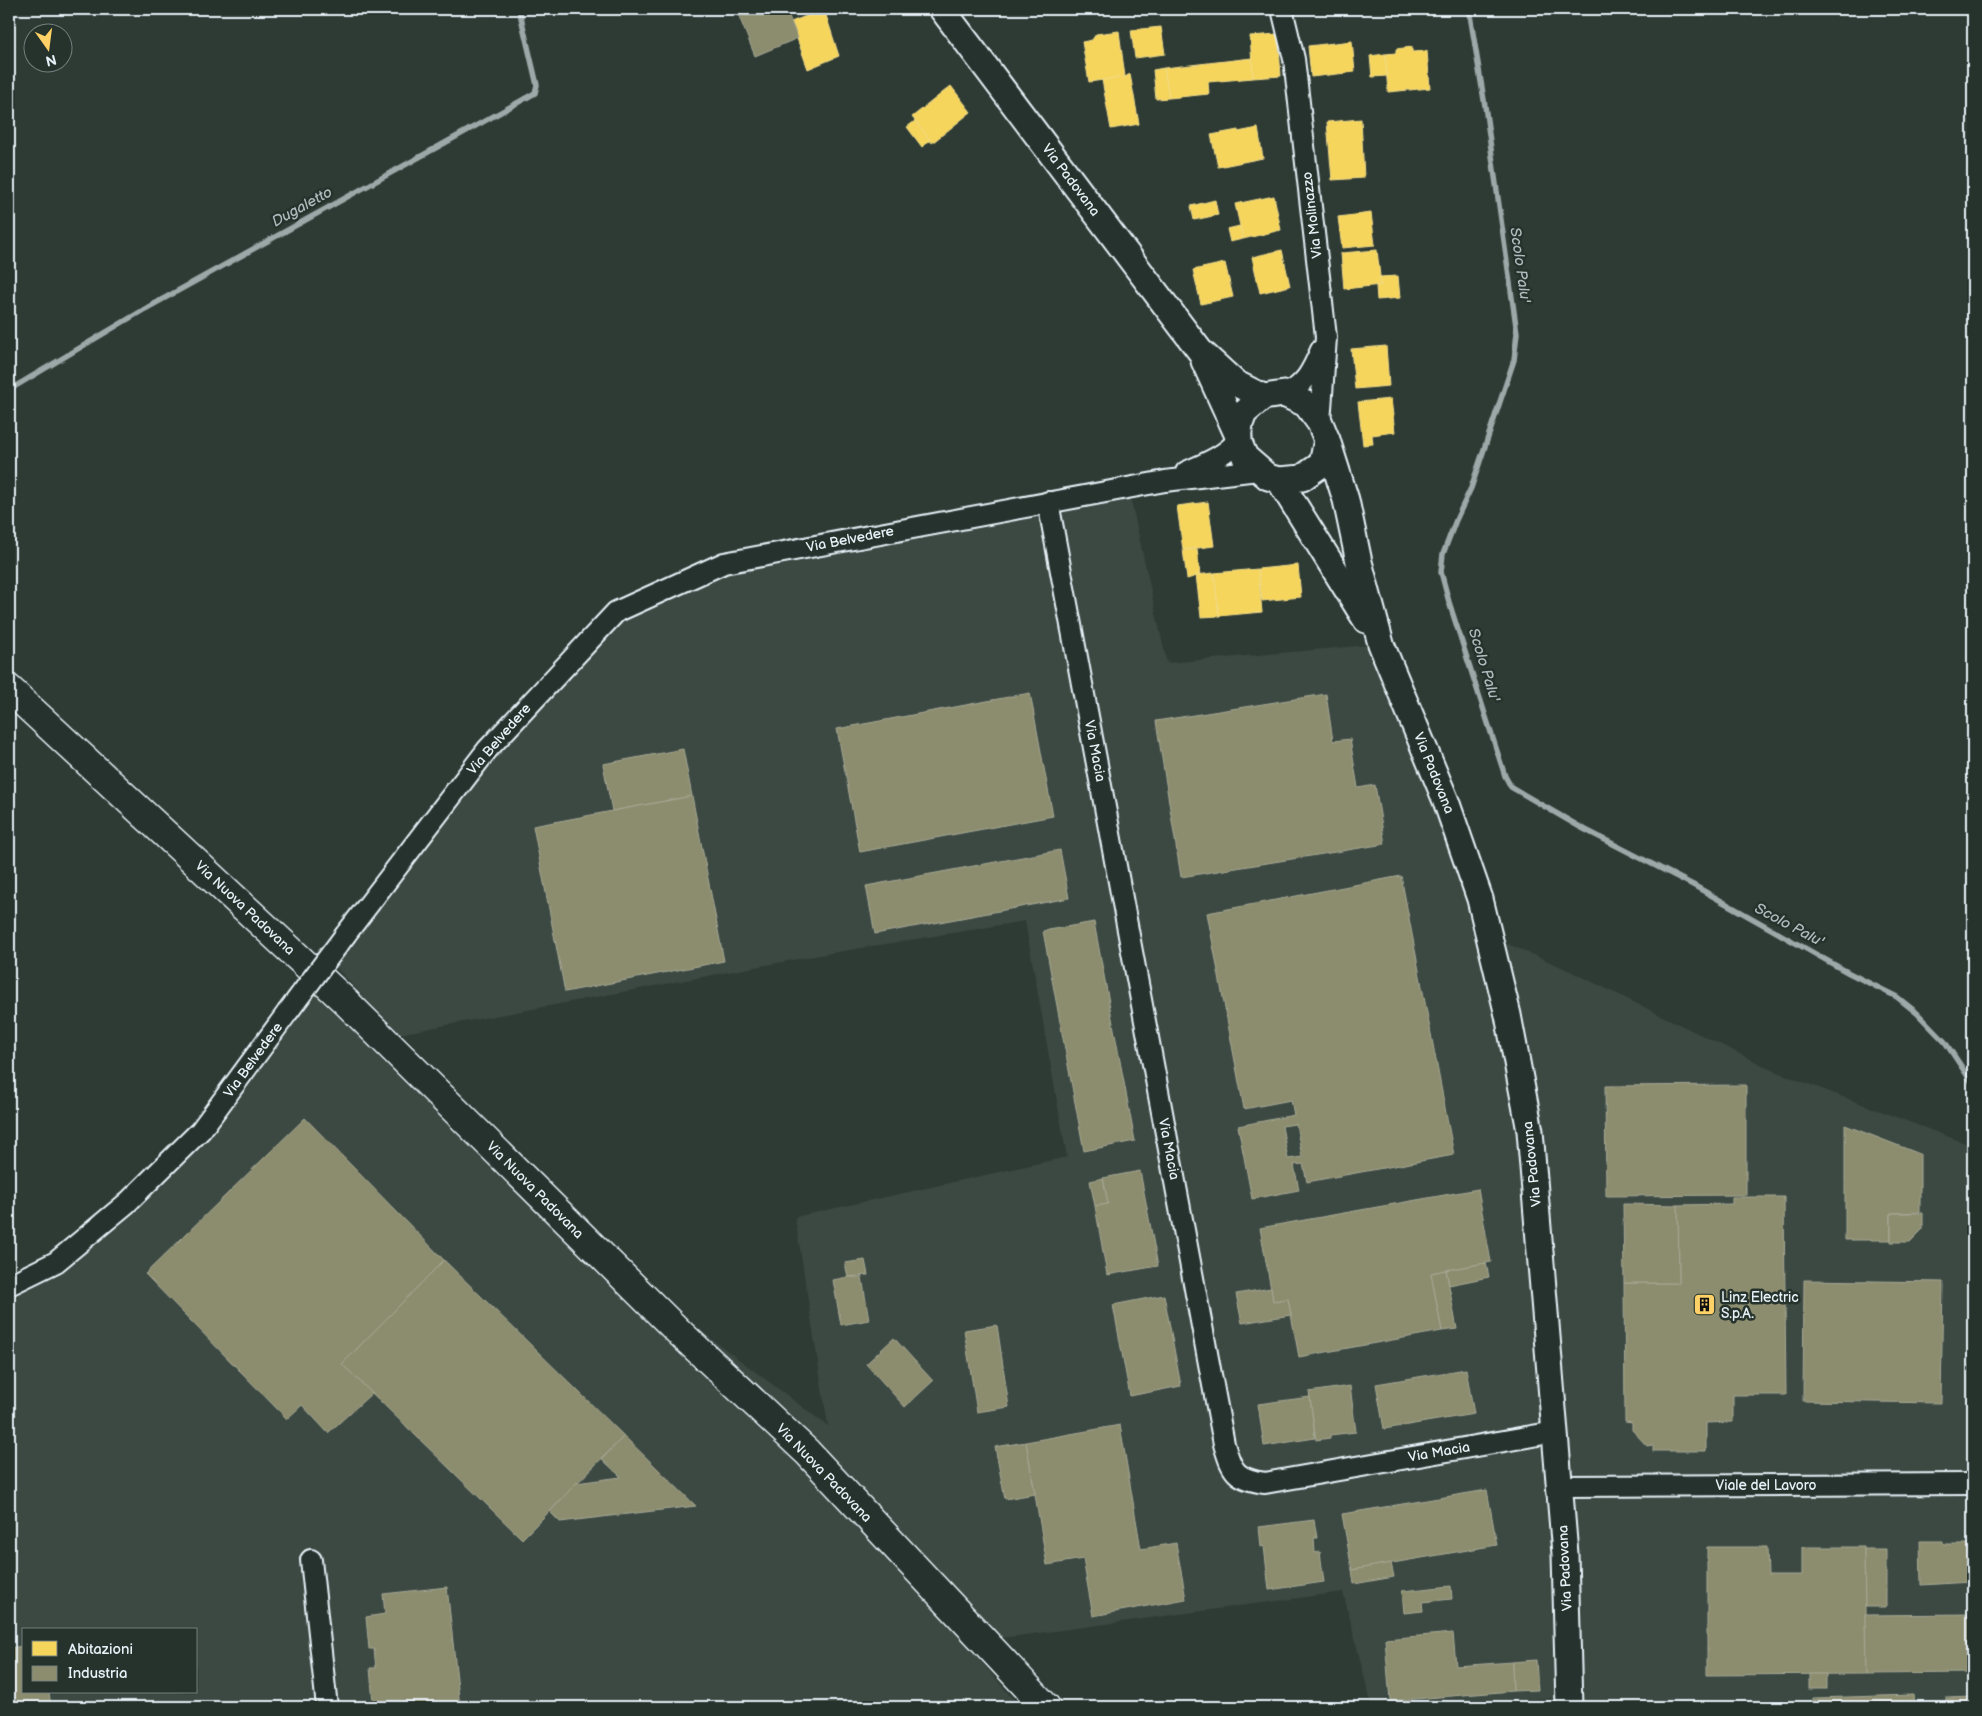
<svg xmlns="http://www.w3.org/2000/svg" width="1982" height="1716" font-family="'Balsamiq Sans',sans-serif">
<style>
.built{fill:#3b4843;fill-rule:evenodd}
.homes{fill:#f6d55c;stroke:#f2dd8b}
.industry{fill:#8c8c6e;stroke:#a8aa97;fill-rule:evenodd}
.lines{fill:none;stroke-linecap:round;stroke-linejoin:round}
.stream{stroke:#9da8a9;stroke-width:5.5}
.minor-casing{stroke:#e8f1f8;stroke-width:24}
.tertiary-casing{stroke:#e8f1f8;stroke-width:29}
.secondary-casing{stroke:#e8f1f8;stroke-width:31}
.minor{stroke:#26332d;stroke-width:20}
.tertiary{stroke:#26332d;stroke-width:25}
.secondary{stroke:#26332d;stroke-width:28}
.minor-bridge-casing{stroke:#e8f1f8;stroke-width:24;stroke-linecap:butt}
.minor-bridge{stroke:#26332d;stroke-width:20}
.labels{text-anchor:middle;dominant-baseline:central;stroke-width:5;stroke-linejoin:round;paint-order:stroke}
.street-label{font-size:14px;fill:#e8f1f8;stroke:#26332d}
.poi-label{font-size:14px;fill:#e8f1f8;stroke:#26332d;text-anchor:start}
.water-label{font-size:15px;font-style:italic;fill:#b0babd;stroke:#26332d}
</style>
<rect width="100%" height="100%" fill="#2e3b35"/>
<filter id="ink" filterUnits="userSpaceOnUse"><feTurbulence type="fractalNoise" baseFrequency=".02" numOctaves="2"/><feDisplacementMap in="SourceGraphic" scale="10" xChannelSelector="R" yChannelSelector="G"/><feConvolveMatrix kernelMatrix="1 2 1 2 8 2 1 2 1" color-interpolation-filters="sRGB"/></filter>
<g filter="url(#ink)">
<!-- built -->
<path class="built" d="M1128,487L1167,663L1381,644L1489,936L1564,968L1777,1072L1973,1146V1707H1569V1697L1419,1707H1372L1343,1592L965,1643L1020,1707H9V1285L56,1262L201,1130L316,974L611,1264L828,1426L795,1217L1067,1157L1025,921L825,954L399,1034L329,960L487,750L616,612L724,563ZM24,1630H196V1692H24Z"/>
<!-- homes -->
<g class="homes">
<polygon points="824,9 839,56 808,69 791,22"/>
<polygon points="1161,27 1165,54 1135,58 1131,30"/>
<polygon points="1119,31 1125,77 1089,82 1082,42 1092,40 1096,34"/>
<polygon points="1278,34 1281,76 1253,78 1250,36"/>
<polygon points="1352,41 1355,72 1311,77 1308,46"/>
<polygon points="1412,47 1412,52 1427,51 1430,88 1388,92 1385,54 1396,53 1396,49"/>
<polygon points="1385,54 1387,76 1372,77 1370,56"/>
<polygon points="1252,58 1253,78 1208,82 1209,94 1169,98 1164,68"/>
<polygon points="1164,68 1169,98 1156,99 1153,70"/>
<polygon points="1130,74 1139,124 1111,129 1102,80 1125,77"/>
<polygon points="951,86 971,112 932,143 912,117"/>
<polygon points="1361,119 1364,178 1332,180 1327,122"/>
<polygon points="915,121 930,140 922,147 907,127"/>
<polygon points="1258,128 1263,158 1218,167 1211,135 1238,130 1238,132"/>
<polygon points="1274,196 1281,230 1243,239 1235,204"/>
<polygon points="1215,200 1218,215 1194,220 1191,206"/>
<polygon points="1371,213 1375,245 1342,248 1338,217"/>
<polygon points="1240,226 1243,239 1230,242 1227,229"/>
<polygon points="1282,250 1290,286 1260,293 1252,257"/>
<polygon points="1377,250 1381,285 1344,289 1341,253"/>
<polygon points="1225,263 1233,297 1201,304 1193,270"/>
<polygon points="1398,276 1400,298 1377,300 1376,286 1381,285 1379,277"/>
<polygon points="1386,346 1389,386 1355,389 1351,349"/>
<polygon points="1391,399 1395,432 1372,435 1373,444 1363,445 1358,402"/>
<polygon points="1208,502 1214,546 1183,550 1177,506"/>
<polygon points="1197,549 1200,575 1187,579 1183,550"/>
<polygon points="1298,565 1301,597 1262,601 1258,569"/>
<polygon points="1258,569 1262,612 1219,616 1214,573"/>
<polygon points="1214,573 1219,616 1201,617 1196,575"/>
</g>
<!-- industry -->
<g class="industry">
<polygon points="736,9 786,9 798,38 755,56"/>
<polygon points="1030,693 1053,816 860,852 837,729"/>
<polygon points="1326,694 1333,741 1350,739 1358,788 1375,785 1385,844 1181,877 1156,721"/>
<polygon points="683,749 692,796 612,811 603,764"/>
<polygon points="692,796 724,961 565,992 533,826"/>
<polygon points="1060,850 1069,898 875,934 866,886"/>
<path d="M1401,876L1454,1155L1307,1182L1303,1164L1294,1165L1299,1190L1252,1199L1238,1126L1294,1115L1291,1100L1244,1109L1207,913ZM1296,1124L1302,1157L1288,1159L1282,1126Z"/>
<polygon points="1094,922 1135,1141 1084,1151 1043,931"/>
<polygon points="1746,1085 1746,1195 1606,1196 1605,1086"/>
<polygon points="305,1118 444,1260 342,1364 372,1393 328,1433 302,1405 287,1419 145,1274"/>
<polygon points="1845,1125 1920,1154 1920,1212 1891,1213 1891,1240 1845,1240"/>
<polygon points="1140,1171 1158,1266 1107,1275 1095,1206 1108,1204 1103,1178"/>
<polygon points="1103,1178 1108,1204 1095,1206 1090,1181"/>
<polygon points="1478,1189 1491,1262 1431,1273 1442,1331 1299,1357 1288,1299 1273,1301 1260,1228"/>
<polygon points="1732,1197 1784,1197 1786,1395 1733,1395 1733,1422 1706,1423 1706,1451 1653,1451 1653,1445 1647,1446 1632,1430 1632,1423 1625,1422 1624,1283 1679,1283 1678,1205 1732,1204"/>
<polygon points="1623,1204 1678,1205 1679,1283 1624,1283"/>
<polygon points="1891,1213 1923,1213 1923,1229 1910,1242 1891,1242"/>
<polygon points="444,1260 624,1436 522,1539 342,1364"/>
<polygon points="865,1260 868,1275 848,1277 845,1263"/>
<polygon points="1486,1263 1489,1277 1449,1285 1446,1270"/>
<polygon points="1446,1270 1457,1329 1442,1331 1431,1273"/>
<polygon points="848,1277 862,1277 869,1320 841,1325 833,1280"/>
<polygon points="1804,1280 1943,1282 1941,1403 1803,1401"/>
<polygon points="1271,1288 1273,1301 1288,1299 1291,1315 1242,1323 1236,1294"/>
<polygon points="1164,1295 1181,1386 1130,1396 1113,1305"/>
<polygon points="997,1325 1009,1407 977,1412 964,1330"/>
<polygon points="894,1338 933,1381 905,1407 866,1364"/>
<polygon points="1971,1353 1973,1353 1973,1452 1970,1452"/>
<polygon points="1466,1369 1474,1414 1384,1429 1376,1384"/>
<polygon points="1350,1386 1356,1432 1330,1435 1330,1438 1316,1440 1309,1392"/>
<polygon points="1310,1397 1315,1438 1264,1446 1258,1404"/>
<polygon points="1120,1425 1141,1549 1176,1543 1186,1599 1093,1616 1083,1559 1047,1565 1026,1442"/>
<polygon points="624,1436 696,1506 560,1522 550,1512 576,1483 621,1477 602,1459"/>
<polygon points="1026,1442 1035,1494 1005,1499 995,1447"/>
<polygon points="1487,1490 1497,1545 1352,1570 1342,1514"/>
<polygon points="1314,1520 1317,1538 1314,1538 1315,1553 1320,1552 1324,1582 1269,1590 1264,1546 1261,1547 1259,1527"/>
<polygon points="1920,1541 1943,1541 1943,1544 1971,1544 1971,1582 1921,1585"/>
<polygon points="1707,1547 1767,1547 1768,1575 1802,1575 1802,1547 1864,1547 1866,1674 1707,1675"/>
<polygon points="1864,1549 1886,1549 1886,1607 1865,1607"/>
<polygon points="1391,1563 1394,1577 1354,1584 1352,1570"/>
<polygon points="1451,1586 1452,1599 1422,1602 1423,1611 1404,1613 1402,1591"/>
<polygon points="447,1587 460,1707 399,1707 398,1700 373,1702 370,1668 376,1668 374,1649 369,1649 366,1617 385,1614 383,1594"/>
<polygon points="1973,1614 1973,1673 1866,1674 1865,1615"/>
<polygon points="1453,1633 1456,1666 1512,1662 1513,1691 1390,1701 1385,1639"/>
<polygon points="24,1646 24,1692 49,1692 51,1707 9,1707 9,1648"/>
<polygon points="1536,1660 1538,1690 1513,1691 1512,1662"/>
<rect x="1809" y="1674" width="17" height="15"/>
<polygon points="1913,1695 1914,1707 1814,1707 1814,1698"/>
<polygon points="1973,1697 1973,1707 1946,1707 1946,1698"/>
</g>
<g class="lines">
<!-- stream -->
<g class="stream">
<polyline points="1469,9 1485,106 1517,333 1514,360 1471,488 1456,520 1443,554 1441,572 1449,602 1505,776 1511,787 1580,827 1693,885 1849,973 1897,997 1917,1013 1945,1042 1973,1084"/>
<polyline points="9,390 145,309 535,93 537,85 519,9"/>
</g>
<defs>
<g id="minor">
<polyline points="1282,9 1294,59 1326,337 1320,423"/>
<path d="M1284,394C1305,387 1313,369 1321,350"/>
<path d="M1186,472C1204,464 1225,456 1238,440"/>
<path d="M1048,502L1224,1444C1232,1472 1236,1479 1265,1483L1555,1432"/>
<polyline points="346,934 487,750 616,612 724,563 1165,481 1258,470"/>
<polyline points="9,1285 56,1262 127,1203 201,1130 287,1013"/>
<polyline points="1560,1486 1973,1484"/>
<polyline points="311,1560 327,1707"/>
</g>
<g id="tertiary">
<polyline points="942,9 1200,351 1235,383 1263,397"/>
<polyline points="1204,361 1239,438"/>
<polygon points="1284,394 1306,404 1320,423 1327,440 1322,464 1302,478 1279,480 1268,477 1245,457 1238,440 1240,424 1244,413 1263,397"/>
<polyline points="1327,440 1346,500 1359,562 1381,644 1446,801 1480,899 1508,1015 1530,1131 1565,1554 1569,1707"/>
<polyline points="1279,480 1366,620"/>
</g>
<polyline id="secondary" points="9,689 345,1001 680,1333 807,1452 1046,1707"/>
</defs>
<!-- minor casing -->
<use href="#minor" class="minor-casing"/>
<!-- tertiary casing -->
<use href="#tertiary" class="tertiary-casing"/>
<!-- secondary casing -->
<use href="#secondary" class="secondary-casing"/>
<!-- minor -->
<use href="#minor" class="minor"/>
<!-- tertiary -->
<use href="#tertiary" class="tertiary"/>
<!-- secondary -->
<use href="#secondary" class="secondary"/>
<defs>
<polyline id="minor-bridge" points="287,1013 346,934"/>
</defs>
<!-- minor-bridge casing -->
<use href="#minor-bridge" class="minor-bridge-casing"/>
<!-- minor-bridge -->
<use href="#minor-bridge" class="minor-bridge"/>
</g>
</g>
<!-- icons -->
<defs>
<symbol id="building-square" viewBox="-11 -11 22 22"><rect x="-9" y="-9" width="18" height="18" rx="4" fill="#ffd166" stroke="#26332d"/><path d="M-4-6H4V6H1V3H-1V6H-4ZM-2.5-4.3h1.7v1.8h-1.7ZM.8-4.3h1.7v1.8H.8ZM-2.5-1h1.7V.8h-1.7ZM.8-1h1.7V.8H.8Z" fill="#111"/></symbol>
</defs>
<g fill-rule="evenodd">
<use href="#building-square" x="1692" y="1292" width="25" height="25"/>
</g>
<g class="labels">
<!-- street labels -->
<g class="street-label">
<text transform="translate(1071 180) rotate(53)">Via Padovana</text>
<text transform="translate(1312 215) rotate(-97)">Via Molinazzo</text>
<text transform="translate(850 539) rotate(-11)">Via Belvedere</text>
<text transform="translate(499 739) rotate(-49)">Via Belvedere</text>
<text transform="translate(1095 751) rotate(79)">Via Macia</text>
<text transform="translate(1434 773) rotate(68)">Via Padovana</text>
<text transform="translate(245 908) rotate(43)">Via Nuova Padovana</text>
<text transform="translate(253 1060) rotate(-54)">Via Belvedere</text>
<text transform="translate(1169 1149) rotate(79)">Via Macia</text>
<text transform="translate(1532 1164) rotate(-96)">Via Padovana</text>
<text transform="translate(535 1190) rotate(45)">Via Nuova Padovana</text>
<text transform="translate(1439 1452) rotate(-10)">Via Macia</text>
<text transform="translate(824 1473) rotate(46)">Via Nuova Padovana</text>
<text x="1766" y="1485">Viale del Lavoro</text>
<text transform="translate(1565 1568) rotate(-93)">Via Padovana</text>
</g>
<!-- poi labels -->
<g class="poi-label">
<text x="1721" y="1297">Linz Electric<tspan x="1721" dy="16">S.p.A.</tspan></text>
</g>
<!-- water labels -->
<g class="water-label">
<text transform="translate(302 207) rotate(-29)">Dugaletto</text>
<text transform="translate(1520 265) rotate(82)">Scolo Palu'</text>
<text transform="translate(1484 665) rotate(73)">Scolo Palu'</text>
<text transform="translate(1789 925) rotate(28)">Scolo Palu'</text>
</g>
</g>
<!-- margin -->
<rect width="1982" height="1716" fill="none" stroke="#26332d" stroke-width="30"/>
<rect x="15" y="15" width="1952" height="1686" fill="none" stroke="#e8f1f8" stroke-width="2" filter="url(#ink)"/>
<!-- legend -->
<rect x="22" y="1628" width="175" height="65" fill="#26332d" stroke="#747f7e"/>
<rect x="32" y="1641" width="25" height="15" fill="#f6d55c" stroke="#747f7e"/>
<text x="68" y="1654" font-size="15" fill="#e8f1f8">Abitazioni</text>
<rect x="32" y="1666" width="25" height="15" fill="#8c8c6e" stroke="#747f7e"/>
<text x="68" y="1678" font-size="15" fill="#e8f1f8">Industria</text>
<!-- north arrow -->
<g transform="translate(48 48) rotate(166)"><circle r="24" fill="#26332d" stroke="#747f7e"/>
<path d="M0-4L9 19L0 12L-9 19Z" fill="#ffd166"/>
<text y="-8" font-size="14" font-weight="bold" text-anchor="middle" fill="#e8f1f8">N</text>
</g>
</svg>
